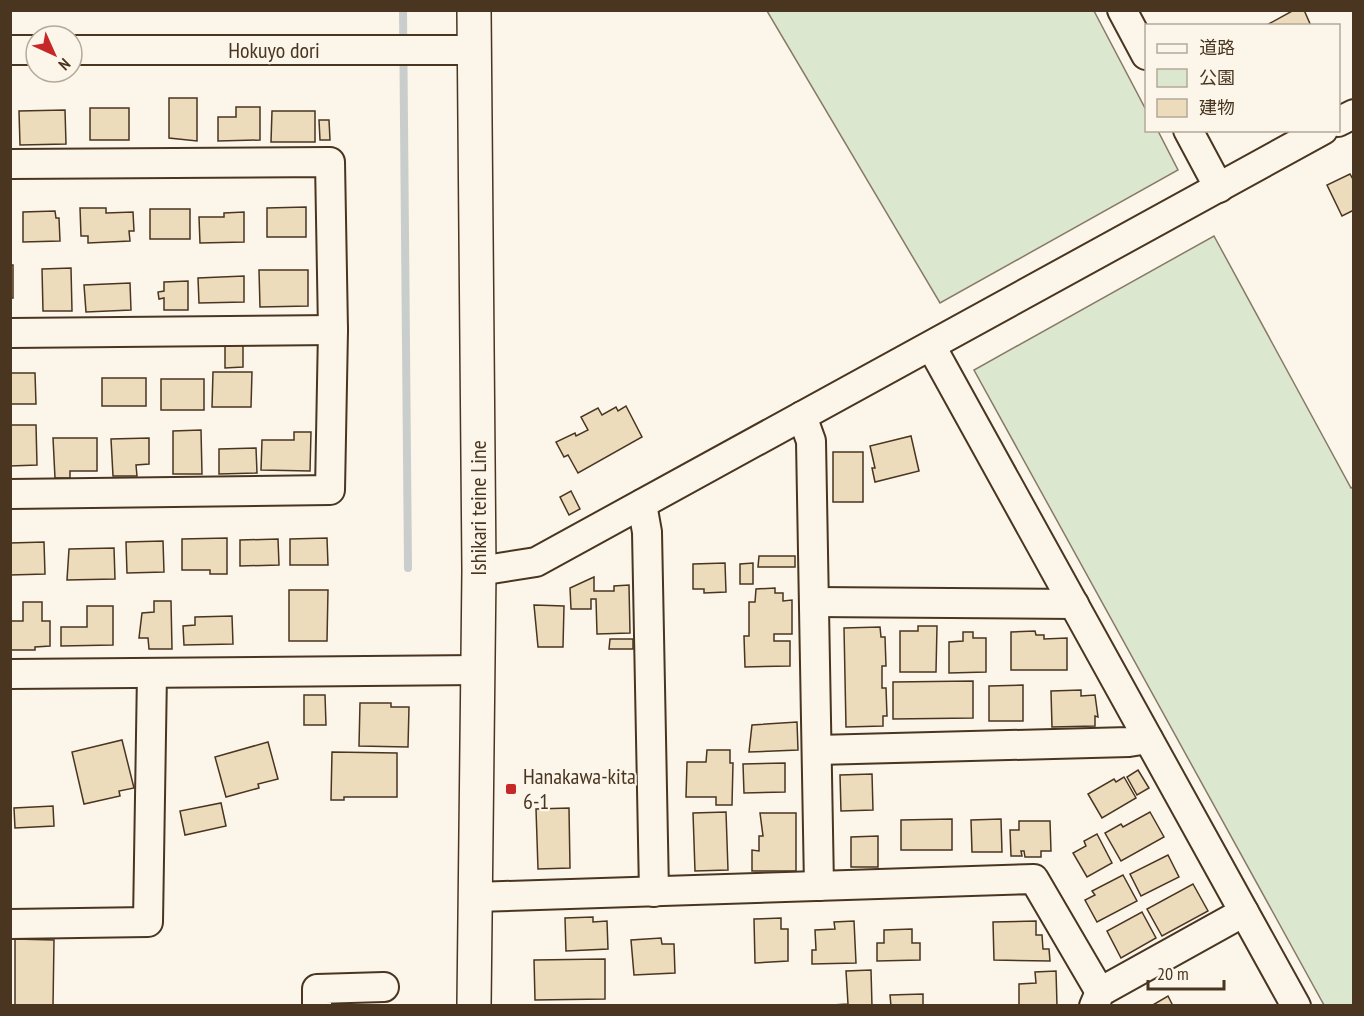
<svg xmlns="http://www.w3.org/2000/svg" width="1364" height="1016" font-family="'PT Sans Narrow','Noto Sans JP',sans-serif">
<style>
.green{fill:#dce7d0;stroke:#887966;stroke-width:1.5}
.lines{fill:none;stroke-linecap:round;stroke-linejoin:round}
.stream{stroke:#c9cecd;stroke-width:8}
.building{fill:#ecdcbc;stroke:#4a3520;stroke-width:1.5}
.minor-casing{stroke:#4a3520;stroke-width:32}
.major-casing{stroke:#4a3520;stroke-width:36}
.minor{stroke:#fbf6e9;stroke-width:28}
.major{stroke:#fbf6e9;stroke-width:33}
.poi-dot{fill:#c62828;stroke:#fbf6e9;stroke-width:2}
.labels{text-anchor:middle;dominant-baseline:central;stroke-width:4.5;stroke-linejoin:round;paint-order:stroke}
.street-label{font-size:22px;fill:#4a3520;stroke:#fbf6e9}
.poi-label{font-size:22px;fill:#4a3520;stroke:#fbf6e9;text-anchor:start}
</style>
<rect width="100%" height="100%" fill="#fbf6e9"/>
<!-- green -->
<g class="green">
<polygon points="767,11 1094,11 1146,110 1146,130 1158,131 1178,170 940,303"/>
<polygon points="1214,236 1351,488 1353,487 1353,1005 1324,1005 974,370"/>
</g>
<g class="lines">
<!-- stream -->
<polyline class="stream" points="403,10 408,568"/>
</g>
<!-- building -->
<g class="building">
<polygon points="1294,10 1304,10 1311,26 1265,26"/>
<polygon points="169,98 197,98 197,141 169,138"/>
<polygon points="236,107 260,107 260,140 218,141 218,117 236,117"/>
<rect x="90" y="108" width="39" height="32"/>
<polygon points="65,110 66,144 20,145 19,111"/>
<polygon points="272,111 315,111 315,142 271,142"/>
<polygon points="319,120 329,120 330,140 320,140"/>
<polygon points="1350,174 1354,181 1354,210 1342,216 1327,185"/>
<polygon points="306,207 306,237 267,237 267,208"/>
<polygon points="80,208 106,208 106,213 133,212 134,231 129,231 130,241 88,243 88,236 81,236"/>
<rect x="150" y="209" width="40" height="30"/>
<polygon points="55,211 56,218 59,218 60,241 23,242 23,212"/>
<polygon points="244,212 244,242 200,243 199,217 224,217 224,213"/>
<rect x="10" y="265" width="3" height="33"/>
<polygon points="71,268 72,311 43,311 42,269"/>
<polygon points="259,270 308,270 308,306 260,307"/>
<polygon points="244,276 244,302 199,303 198,278"/>
<polygon points="188,281 188,310 164,310 164,298 159,299 158,292 164,291 164,282"/>
<polygon points="130,283 131,310 86,312 84,285"/>
<polygon points="243,344 243,367 225,368 225,345"/>
<polygon points="213,372 252,372 251,407 212,407"/>
<polygon points="10,373 35,373 36,404 10,404"/>
<rect x="102" y="378" width="44" height="28"/>
<rect x="161" y="379" width="43" height="31"/>
<polygon points="626,406 642,437 578,473 568,455 564,457 556,442 575,433 576,436 588,430 581,417 598,408 602,415 616,407 618,411"/>
<polygon points="10,425 36,425 37,465 10,466"/>
<polygon points="201,430 202,474 173,474 173,431"/>
<polygon points="294,432 311,432 310,471 261,470 262,440 294,440"/>
<polygon points="911,436 919,471 875,482 872,468 875,468 870,446"/>
<polygon points="53,438 97,438 97,471 70,471 70,478 55,478"/>
<polygon points="149,438 149,464 136,465 137,476 113,476 111,439"/>
<polygon points="256,448 257,473 219,474 219,449"/>
<rect x="833" y="452" width="30" height="50"/>
<polygon points="571,491 580,509 569,515 560,497"/>
<polygon points="227,538 227,574 210,574 210,570 182,570 182,539"/>
<polygon points="327,538 328,565 290,565 290,539"/>
<polygon points="278,539 279,565 240,566 240,540"/>
<polygon points="163,541 164,572 127,573 126,542"/>
<polygon points="44,542 45,574 10,575 10,543"/>
<polygon points="114,548 115,579 67,580 69,549"/>
<polygon points="759,556 795,556 795,567 758,567"/>
<polygon points="725,563 726,592 704,593 704,589 693,589 693,564"/>
<polygon points="753,563 753,584 740,584 740,564"/>
<polygon points="594,577 594,591 614,591 614,586 629,585 630,633 597,634 596,599 591,599 591,609 571,609 570,588"/>
<polygon points="775,588 775,593 783,593 783,601 792,600 792,634 774,634 774,641 790,641 790,666 745,667 744,636 749,636 749,602 755,602 756,589"/>
<polygon points="289,590 328,590 327,641 289,641"/>
<polygon points="154,601 171,601 172,649 149,649 148,638 139,638 142,613 154,612"/>
<polygon points="23,602 42,602 42,621 50,621 50,646 35,647 35,650 10,650 10,621 23,621"/>
<polygon points="534,605 564,606 563,647 538,647"/>
<polygon points="87,606 113,606 113,645 61,646 61,627 87,627"/>
<polygon points="232,616 233,644 184,645 183,626 195,625 195,617"/>
<polygon points="918,626 937,626 936,672 900,672 900,631 918,631"/>
<polygon points="880,627 881,637 885,637 886,666 882,666 882,688 886,688 887,716 883,716 883,726 846,727 844,628"/>
<polygon points="1035,631 1036,635 1044,635 1044,639 1067,638 1067,670 1011,670 1011,632"/>
<polygon points="963,632 973,632 973,638 986,638 986,672 949,673 949,642 963,641"/>
<polygon points="610,639 633,639 633,649 609,649"/>
<polygon points="973,681 973,718 893,719 893,682"/>
<polygon points="1023,685 1023,721 989,721 989,686"/>
<polygon points="1081,690 1081,696 1095,695 1098,717 1095,716 1095,726 1052,727 1051,691"/>
<polygon points="304,695 325,695 326,725 304,725"/>
<polygon points="360,703 391,703 391,707 409,707 408,747 359,746"/>
<polygon points="797,722 798,750 749,752 752,725"/>
<polygon points="122,740 134,788 119,791 120,796 84,804 72,752"/>
<polygon points="268,742 278,779 258,784 259,788 226,797 215,757"/>
<polygon points="707,750 730,750 730,763 733,763 732,805 716,805 716,797 686,797 687,762 706,762"/>
<polygon points="332,752 397,753 397,797 344,797 344,800 331,800"/>
<polygon points="785,763 785,792 744,793 743,764"/>
<polygon points="1138,770 1149,788 1137,795 1127,777"/>
<polygon points="872,774 873,810 841,811 840,775"/>
<polygon points="1124,777 1136,798 1102,818 1088,794 1114,779 1116,782"/>
<polygon points="221,803 226,826 185,835 180,811"/>
<polygon points="53,806 54,826 15,828 14,808"/>
<polygon points="569,808 570,868 538,869 536,809"/>
<polygon points="726,812 728,870 695,871 693,813"/>
<polygon points="1150,812 1164,837 1121,861 1105,833 1121,824 1123,827"/>
<polygon points="760,813 796,813 796,871 752,871 752,850 759,851 759,836 763,836"/>
<polygon points="952,819 952,850 901,850 901,820"/>
<polygon points="1001,819 1002,852 972,852 971,820"/>
<polygon points="1019,821 1050,821 1051,851 1041,851 1041,857 1025,857 1024,851 1021,851 1022,856 1011,856 1010,830 1019,830"/>
<polygon points="1097,834 1112,863 1087,877 1073,853 1086,846 1084,841"/>
<polygon points="878,836 878,867 851,867 851,837"/>
<polygon points="1168,855 1179,877 1141,896 1130,874"/>
<polygon points="1123,875 1137,901 1097,922 1085,900 1095,895 1092,891"/>
<polygon points="1193,884 1208,911 1162,936 1147,909"/>
<polygon points="1142,912 1156,938 1121,958 1107,931"/>
<polygon points="593,917 593,922 607,921 608,949 566,951 565,918"/>
<polygon points="781,918 781,929 788,929 788,961 755,963 754,919"/>
<polygon points="854,921 856,963 812,964 812,950 816,950 815,930 835,929 834,922"/>
<polygon points="1036,921 1036,935 1042,935 1043,949 1049,949 1050,961 994,960 993,922"/>
<polygon points="912,929 912,943 920,943 920,960 877,961 877,943 884,943 884,930"/>
<polygon points="661,938 662,944 674,944 675,973 634,975 631,940"/>
<polygon points="15,939 54,940 53,1006 15,1006"/>
<polygon points="605,959 605,999 535,1000 534,960"/>
<polygon points="871,970 872,1006 816,1006 848,1004 846,971"/>
<polygon points="1056,971 1057,1005 1019,1006 1019,984 1036,983 1035,972"/>
<polygon points="923,994 923,1006 891,1006 890,995"/>
<polygon points="1168,996 1173,1006 1151,1006"/>
</g>
<g class="lines">
<defs>
<g id="minor">
<polyline points="1122,10 1146,55"/>
<polyline points="10,50 36,50"/>
<polyline points="72,50 476,50"/>
<polyline points="1338,122 1354,114"/>
<polyline points="1188,130 1219,188"/>
<polyline points="10,164 330,162 333,330 330,490 10,494"/>
<polyline points="10,333 333,330"/>
<polyline points="931,346 1296,1006"/>
<polyline points="802,416 811,441 819,886"/>
<polyline points="642,504 647,532 654,892"/>
<polyline points="479,571 536,562 1323,130"/>
<polyline points="814,602 1074,604"/>
<polyline points="10,674 478,670"/>
<polyline points="817,750 1129,742 1148,739"/>
<polyline points="475,897 1034,879 1100,992"/>
<polyline points="10,924 148,922 152,673"/>
<polyline points="317,1006 317,989 384,987"/>
<polyline points="1094,1006 1100,992 1244,912"/>
</g>
<polyline id="major" points="474,1006 479,571 474,10"/>
</defs>
<!-- minor casing -->
<use href="#minor" class="minor-casing"/>
<!-- major casing -->
<use href="#major" class="major-casing"/>
<!-- minor -->
<use href="#minor" class="minor"/>
<!-- major -->
<use href="#major" class="major"/>
</g>
<!-- markers -->
<rect class="poi-dot" x="505" y="783" width="12" height="12" rx="3"/>
<g class="labels">
<!-- street labels -->
<g class="street-label">
<text x="274" y="50">Hokuyo dori</text>
<text transform="translate(478 508) rotate(-90)">Ishikari teine Line</text>
</g>
<!-- poi labels -->
<g class="poi-label">
<text x="523" y="776">Hanakawa-kita<tspan x="523" dy="25">6-1</tspan></text>
</g>
</g>
<!-- border -->
<rect width="1364" height="1016" fill="none" stroke="#4a3520" stroke-width="24"/>
<!-- legend -->
<rect x="1145" y="24" width="195" height="108" fill="#fbf6e9" stroke="#b4a999" stroke-width="1.5"/>
<rect x="1157" y="44" width="30" height="9" fill="#fbf6e9" stroke="#b4a999" stroke-width="1.5"/>
<text x="1199" y="54" font-size="18" fill="#4a3520">道路</text>
<rect x="1157" y="69" width="30" height="18" fill="#dce7d0" stroke="#b4a999" stroke-width="1.5"/>
<text x="1199" y="84" font-size="18" fill="#4a3520">公園</text>
<rect x="1157" y="99" width="30" height="18" fill="#ecdcbc" stroke="#b4a999" stroke-width="1.5"/>
<text x="1199" y="114" font-size="18" fill="#4a3520">建物</text>
<!-- north arrow -->
<g transform="translate(54 54) rotate(135)"><circle r="28" fill="#fbf6e9" stroke="#b4a999" stroke-width="1.5"/>
<path d="M0-4.5L10 22L0 15L-10 22Z" fill="#c62828"/>
<text y="-9" font-size="16" font-weight="bold" text-anchor="middle" fill="#4a3520">N</text>
</g>
<!-- scale -->
<path d="M1148 980v9h76v-9" fill="none" stroke="#4a3520" stroke-width="3"/>
<text x="1157" y="980" font-size="18" fill="#4a3520" stroke="#fbf6e9" stroke-width="4.5" paint-order="stroke">20 m</text>
</svg>
